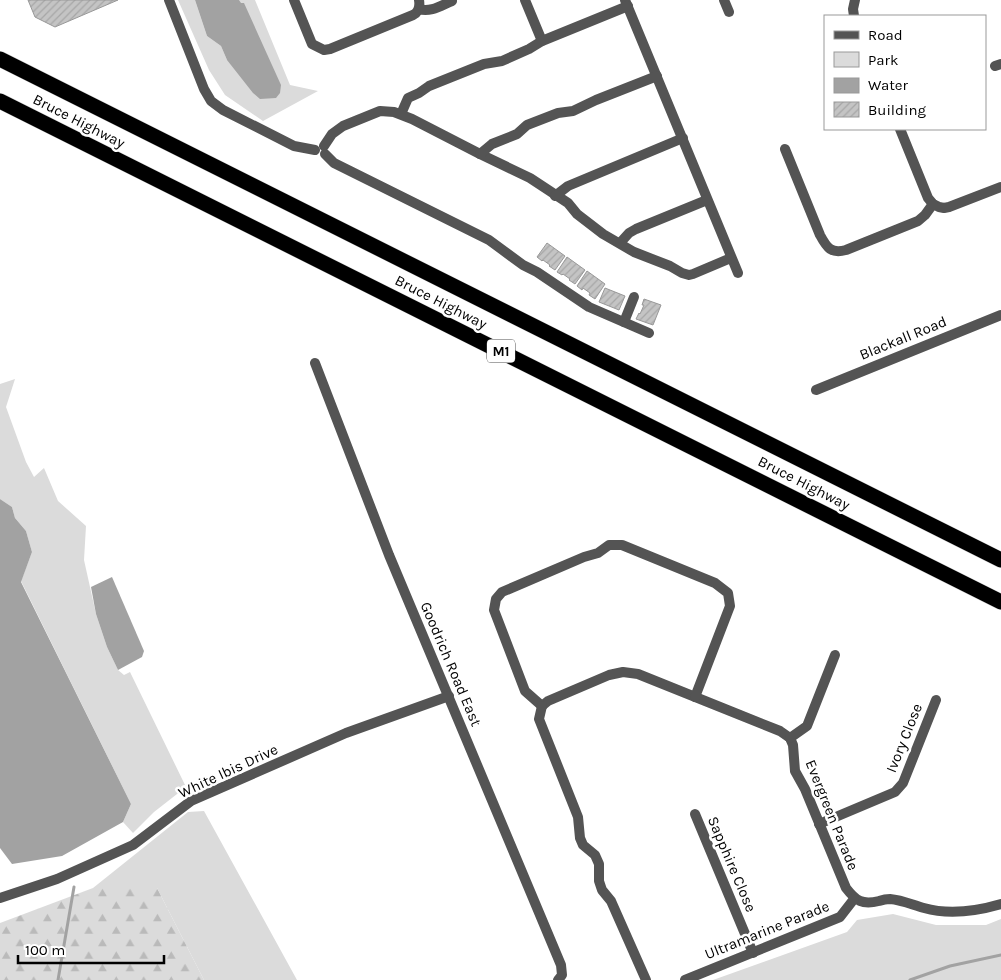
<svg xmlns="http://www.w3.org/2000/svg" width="1001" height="980" font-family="Karla,sans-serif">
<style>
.green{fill:#dbdbdb}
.forest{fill:url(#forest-firs)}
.water{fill:#a2a2a2}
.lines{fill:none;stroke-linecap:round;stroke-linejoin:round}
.stream{stroke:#a2a2a2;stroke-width:3}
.building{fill:url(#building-hatch);stroke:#989898}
.highway-casing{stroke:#dbdbdb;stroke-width:16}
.minor{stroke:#545454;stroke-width:10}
.highway{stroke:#000;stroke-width:15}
.labels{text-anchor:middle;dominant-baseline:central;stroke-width:5;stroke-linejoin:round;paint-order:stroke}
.shield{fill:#fff;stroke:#4c4c4c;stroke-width:1}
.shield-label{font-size:14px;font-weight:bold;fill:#000}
.street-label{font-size:15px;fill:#000;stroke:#fff}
</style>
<defs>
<pattern id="forest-firs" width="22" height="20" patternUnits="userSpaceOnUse" patternTransform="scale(1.25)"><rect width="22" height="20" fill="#dbdbdb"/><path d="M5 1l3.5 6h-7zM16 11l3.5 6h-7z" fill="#bababa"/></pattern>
<pattern id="building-hatch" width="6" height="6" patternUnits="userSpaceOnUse" patternTransform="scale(1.25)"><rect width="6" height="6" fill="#c4c4c4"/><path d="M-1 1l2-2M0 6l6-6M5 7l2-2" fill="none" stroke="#a7a7a7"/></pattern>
</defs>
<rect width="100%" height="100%" fill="#fff"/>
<!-- green -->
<g class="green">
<polygon points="178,0 195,0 207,36 221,46 227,60 240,3 239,0 255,0 290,85 318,91 263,121 225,95 209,70"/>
<polygon points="15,379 6,407 26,462 34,477 44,468 58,501 86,526 84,560 96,614 107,647 118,670 124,675 130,672 186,787 154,812 133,833 123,822 131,804 21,581 32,552 26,531 15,518 12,507 0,499 0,384"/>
<polygon points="204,811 297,980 204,980 157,888 93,888 188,812"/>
<polygon points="893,914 936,925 986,925 1001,919 1001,980 713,980 847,932 857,920"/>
</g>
<!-- forest -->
<polygon class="forest" points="93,888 157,888 204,980 0,980 0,923"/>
<!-- water -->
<g class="water">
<polygon points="195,0 239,0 241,3 244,3 281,85 280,93 276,98 260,99 253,93 227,60 221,46 207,36"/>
<polygon points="0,499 12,507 15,518 26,531 32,552 21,582 131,804 123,822 62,856 12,864 0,848"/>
<polygon points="112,577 144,651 142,657 118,670 107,647 96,614 91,587"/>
</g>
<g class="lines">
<!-- stream -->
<g class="stream">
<polyline points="58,980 74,887"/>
<polyline points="910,980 950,966 1001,955"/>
</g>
</g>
<!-- building -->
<g class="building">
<polygon points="28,0 118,0 55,27 35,17"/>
<polygon points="547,243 565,256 555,270 549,266 550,265 543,260 542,261 537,257"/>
<polygon points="567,257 585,270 575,284 569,280 570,279 563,274 562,275 557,272"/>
<polygon points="587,271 605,284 595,299 589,295 590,293 583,288 582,290 577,286"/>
<polygon points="605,288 625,296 619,310 599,302"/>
<polygon points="644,299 661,305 653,325 636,319 639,313 640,314 644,305 642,305"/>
</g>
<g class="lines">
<defs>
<g id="highway">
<polyline points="0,59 1001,560"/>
<polyline points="0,101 1001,602"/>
</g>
</defs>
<!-- highway casing -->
<use href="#highway" class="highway-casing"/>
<!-- minor -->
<g class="minor">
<polyline points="169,0 204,89 211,101 223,110 294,146 315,150"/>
<path d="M294,0L312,44L324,50L330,49L413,15C419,12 420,6 419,0"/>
<polyline points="525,0 542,41"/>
<polyline points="625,0 738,273"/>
<polyline points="724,0 729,12"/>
<path d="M419,9C430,13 442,5 452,1"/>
<polyline points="854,16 853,9 855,0"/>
<polyline points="995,66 1001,64"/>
<polyline points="401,114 408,98 419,93 429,86 484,64 502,61 529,49 542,41 628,6"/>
<polyline points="900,129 928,198 933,204 939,207 944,208 949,207 1001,187"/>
<polyline points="324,146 332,134 343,126 380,111 394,112 412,119 480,154 530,178 568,203 577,214 603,234 634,252 670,266 682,273 689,275 693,274 731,258"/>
<path d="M785,149L820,235C827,248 831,254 846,250L918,221L925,215L933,204"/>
<polyline points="325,154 334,163 489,240 523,265 537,272 589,307 649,333"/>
<polyline points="480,154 492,144 517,134 527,125 558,113 573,111 596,100 657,76"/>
<polyline points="555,196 568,186 683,138"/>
<polyline points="620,243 629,233 636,229 707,200"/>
<polyline points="624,322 634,297"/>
<polyline points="315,363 389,555 561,965 562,975 558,980"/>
<polyline points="816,390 1001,315"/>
<path d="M542,706L548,701L609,675L623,672L638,674L780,731L790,738L793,745L795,771L805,789L846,888C856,901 862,905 879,901C882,900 886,899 890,899C902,900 913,905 924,908C949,915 977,911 1001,904"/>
<polyline points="542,706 525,691 494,610 496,599 502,592 584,557 598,553 609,545 622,545 715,583 728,593 730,606 695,697"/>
<polyline points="542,706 539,719 578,817 580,838 583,845 595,855 599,864 599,881 602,890 611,901 646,980"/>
<polyline points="790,738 807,726 835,655"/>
<polyline points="695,814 753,953"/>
<polyline points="819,824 895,792 903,783 936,700"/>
<polyline points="0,898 57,879 133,845 191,801 346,733 449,696"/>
<polyline points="685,980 840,917 854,899"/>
</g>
<!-- highway -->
<use href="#highway" class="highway"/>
</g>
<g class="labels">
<!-- shield labels -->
<rect class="shield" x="487" y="339.5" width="28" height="23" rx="4"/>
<g class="shield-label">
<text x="501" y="351">M1</text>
</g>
<!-- street labels -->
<g class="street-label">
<text transform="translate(79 121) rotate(27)">Bruce Highway</text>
<text transform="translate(441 302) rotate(27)">Bruce Highway</text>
<text transform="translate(903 338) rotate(-22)">Blackall Road</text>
<text transform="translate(804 483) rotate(27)">Bruce Highway</text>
<text transform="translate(451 664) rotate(67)">Goodrich Road East</text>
<text transform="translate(904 738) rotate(-68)">Ivory Close</text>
<text transform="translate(228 771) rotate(-25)">White Ibis Drive</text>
<text transform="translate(832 815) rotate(68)">Evergreen Parade</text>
<text transform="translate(732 864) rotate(67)">Sapphire Close</text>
<text transform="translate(767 930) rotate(-22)">Ultramarine Parade</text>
</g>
</g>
<!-- legend -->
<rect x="824" y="15" width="162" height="115" fill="#ffffff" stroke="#999999"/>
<rect x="834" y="31" width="25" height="8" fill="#545454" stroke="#999999"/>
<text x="868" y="40" font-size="15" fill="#000000">Road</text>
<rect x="834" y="52" width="25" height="15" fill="#dbdbdb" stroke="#999999"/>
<text x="868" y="65" font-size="15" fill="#000000">Park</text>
<rect x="834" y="78" width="25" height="15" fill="#a2a2a2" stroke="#999999"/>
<text x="868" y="90" font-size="15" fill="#000000">Water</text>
<rect x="834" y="102" width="25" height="15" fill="url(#building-hatch)" stroke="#999999"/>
<text x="868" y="115" font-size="15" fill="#000000">Building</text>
<!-- scale -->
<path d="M18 955v8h146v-8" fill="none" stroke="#000000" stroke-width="2.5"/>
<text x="25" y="955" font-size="15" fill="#000000" stroke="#ffffff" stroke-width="4" paint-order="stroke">100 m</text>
</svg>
